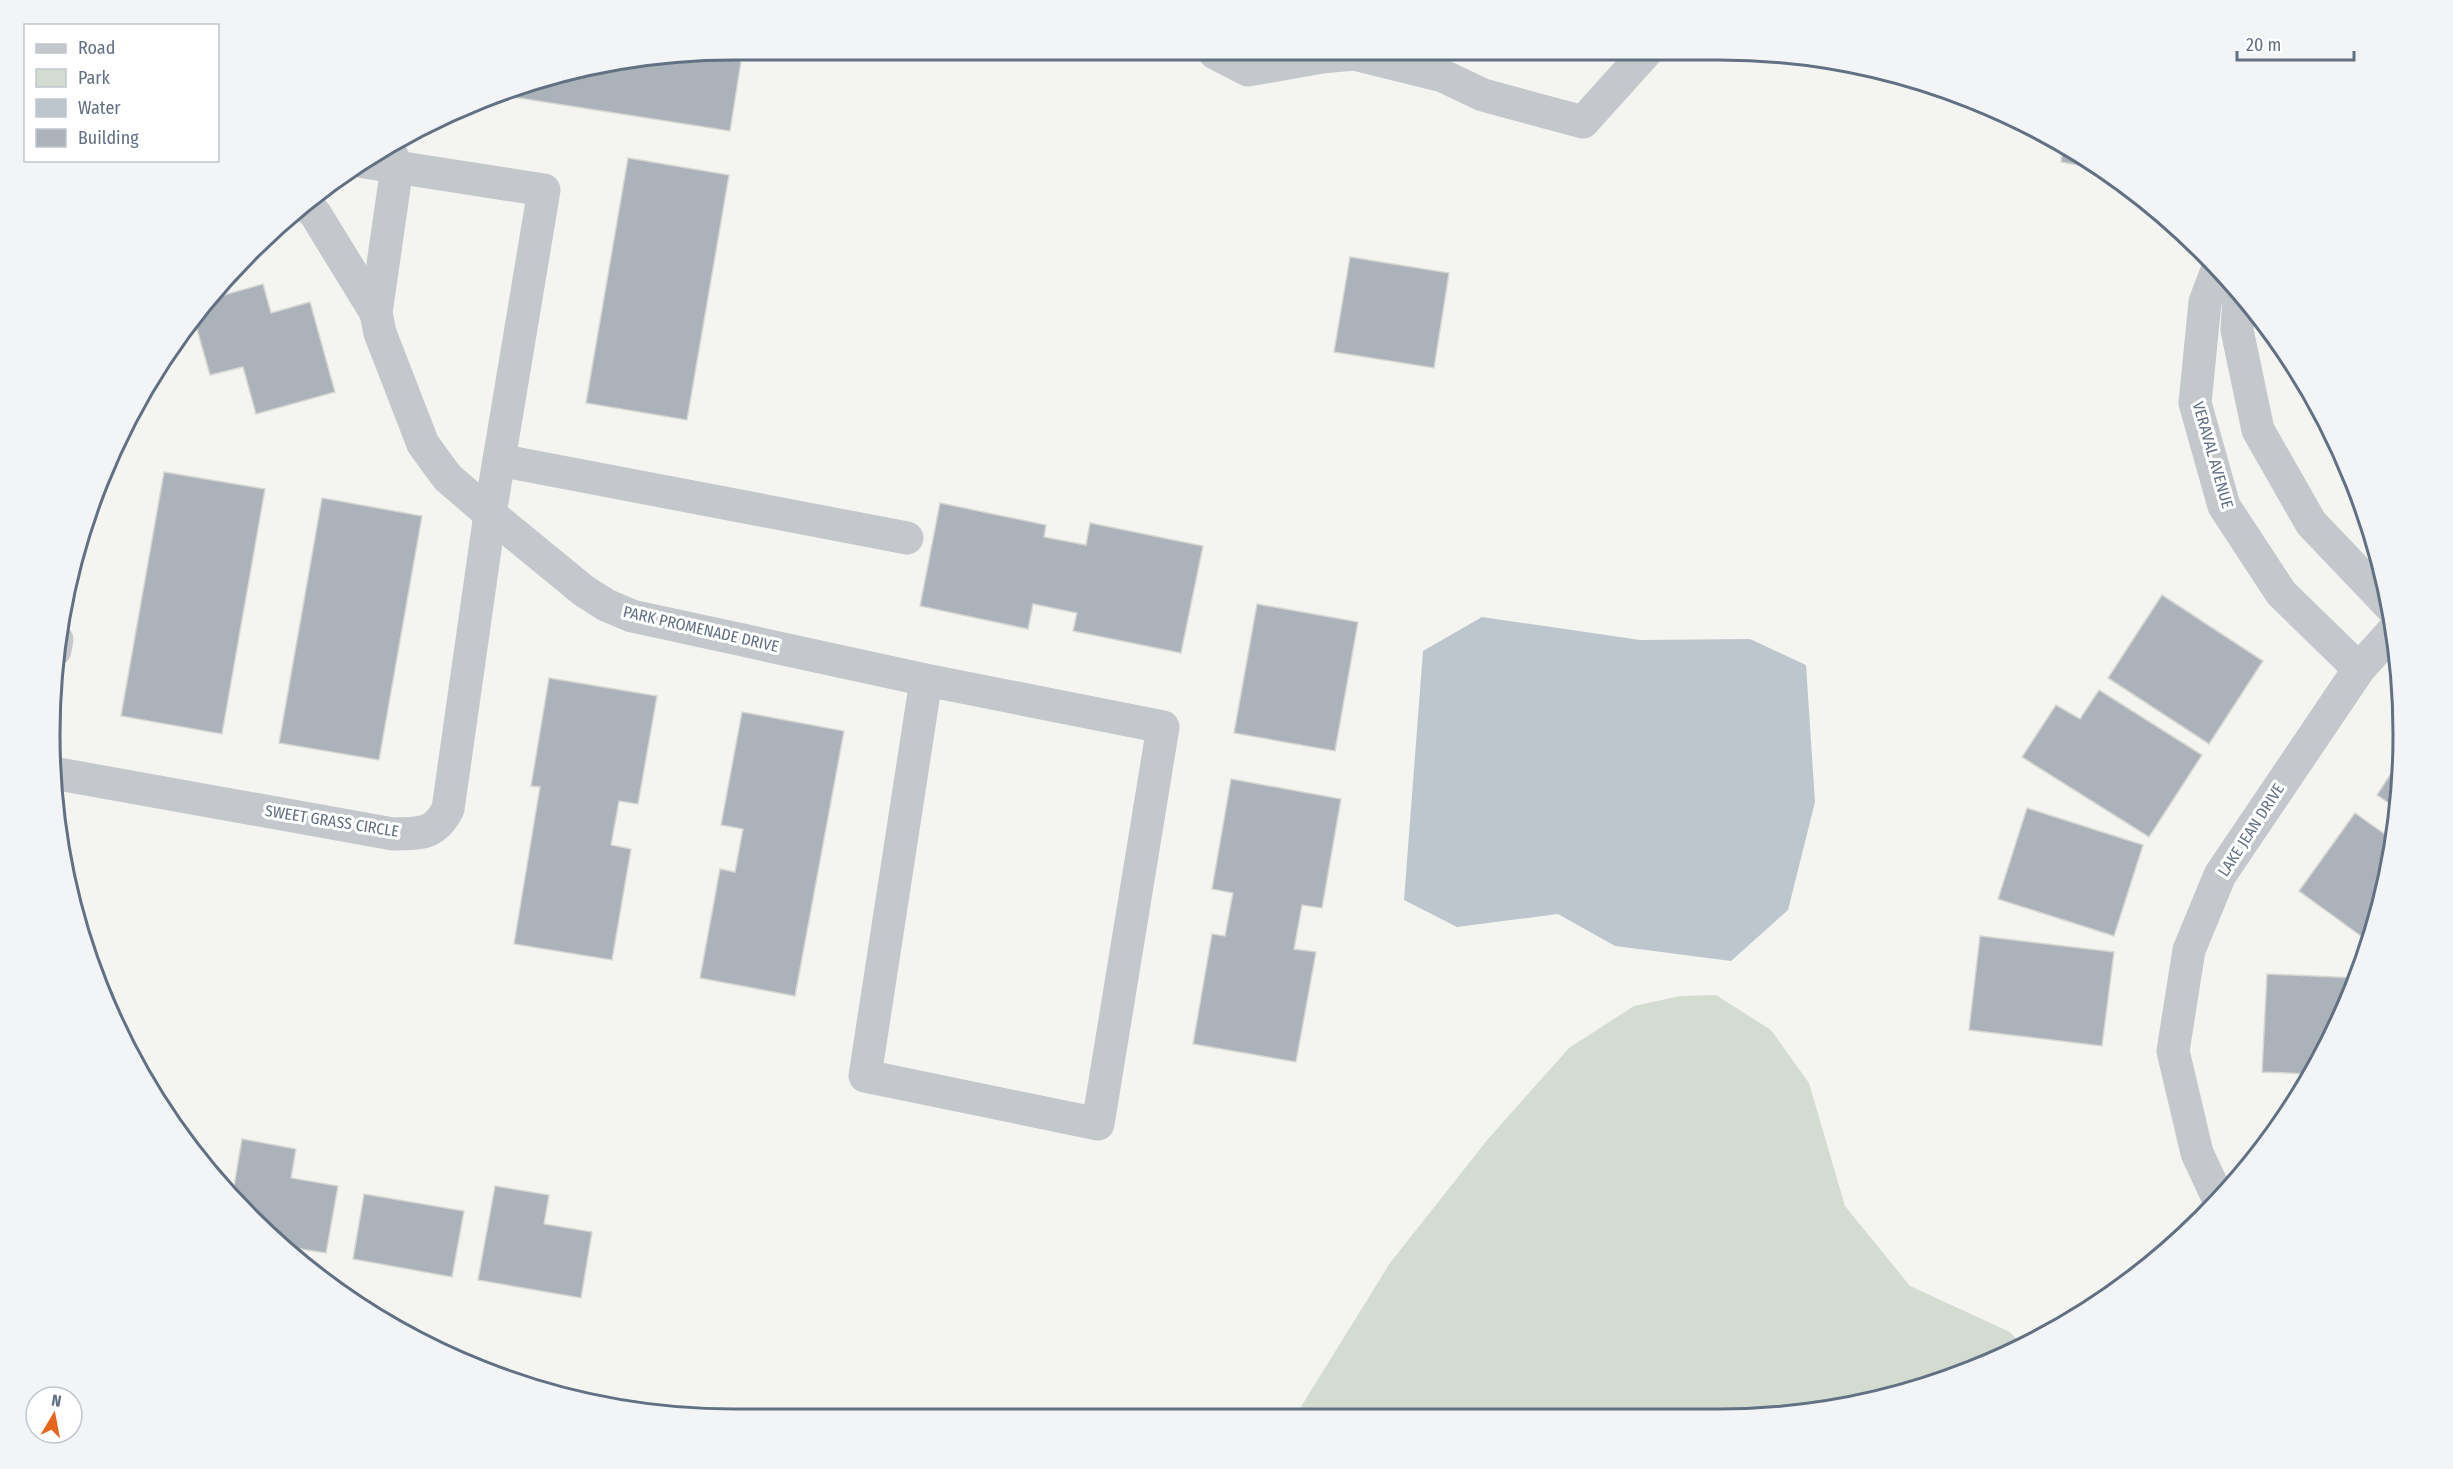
<svg xmlns="http://www.w3.org/2000/svg" width="2453" height="1469" font-family="'Fira Sans Condensed',sans-serif">
<style>
.green{fill:#d4dcd2}
.water{fill:#bdc6cd}
.building{fill:#acb2b9;stroke:#d6d6d3;stroke-width:1.5}
.lines{fill:none;stroke-linecap:round;stroke-linejoin:round}
.minor{stroke:#c4c7cb;stroke-width:33}
.labels{text-anchor:middle;dominant-baseline:central;stroke-width:6;stroke-linejoin:round;paint-order:stroke}
.street-label{font-size:16px;fill:#627083;stroke:#fff}
.rim{fill:none;stroke:#627083;stroke-width:3}
</style>
<rect width="100%" height="100%" fill="#f4f5f1"/>
<!-- green -->
<polygon class="green" points="1716,995 1771,1030 1809,1083 1845,1206 1910,1286 2010,1332 2022,1345 1938,1383 1764,1418 1294,1418 1390,1263 1488,1139 1569,1048 1634,1006 1680,996"/>
<!-- water -->
<polygon class="water" points="1482,617 1640,640 1750,639 1806,665 1815,802 1788,910 1731,961 1615,946 1558,914 1457,927 1404,900 1423,651"/>
<!-- building -->
<g class="building">
<polygon points="645,55 742,55 730,131 494,94 515,86"/>
<polygon points="2063,147 2099,165 2106,170 2061,162"/>
<polygon points="628,158 729,175 687,420 586,403"/>
<polygon points="1350,257 1449,273 1434,368 1334,352"/>
<polygon points="263,284 271,313 310,302 335,392 256,414 243,367 210,375 193,315 210,299"/>
<polygon points="164,472 265,489 222,734 121,716"/>
<polygon points="322,498 422,516 379,760 279,743"/>
<polygon points="940,503 1046,525 1044,537 1086,545 1090,523 1203,546 1181,653 1073,631 1077,613 1033,604 1028,629 920,606"/>
<polygon points="2162,595 2263,661 2209,744 2108,678"/>
<polygon points="1257,604 1358,622 1335,751 1234,733"/>
<polygon points="549,678 657,696 638,804 619,801 611,845 631,849 612,960 514,944 540,787 531,786"/>
<polygon points="2099,690 2202,755 2149,837 2022,757 2056,705 2080,719"/>
<polygon points="742,712 844,731 795,996 700,978 720,869 735,872 743,829 721,825"/>
<polygon points="2401,758 2396,808 2377,795"/>
<polygon points="1231,779 1341,799 1322,908 1302,905 1294,949 1316,952 1296,1062 1193,1044 1212,934 1225,936 1233,893 1212,889"/>
<polygon points="2027,808 2143,845 2114,936 1998,899"/>
<polygon points="2355,813 2393,840 2390,868 2368,941 2299,891"/>
<polygon points="1980,936 2114,952 2102,1046 1969,1030"/>
<polygon points="2267,974 2357,978 2351,997 2310,1074 2262,1072"/>
<polygon points="242,1139 296,1149 291,1178 338,1186 326,1253 283,1246 250,1219 232,1198"/>
<polygon points="195,1156 208,1158 206,1169"/>
<polygon points="495,1186 549,1195 544,1224 592,1232 581,1298 478,1280"/>
<polygon points="364,1194 464,1211 452,1277 353,1259"/>
</g>
<g class="lines">
<!-- minor -->
<g class="minor">
<polyline points="1215,53 1248,70 1322,57 1354,54 1443,76 1483,95 1583,122 1647,51"/>
<polyline points="388,147 397,167 376,313 380,333 423,444 439,466 448,478 490,514 584,591 606,605 632,616 926,680 1163,727 1098,1124 865,1076 926,680"/>
<polyline points="306,203 316,215 376,313"/>
<polyline points="2218,268 2205,302 2195,403 2224,506 2281,593 2359,669"/>
<polyline points="2239,295 2237,330 2258,430 2311,523 2391,607"/>
<polyline points="499,460 907,538"/>
<polyline points="55,650 57,640"/>
<path d="M53,773L393,834C420,833 434,836 448,809L490,514L544,190L364,162"/>
<polyline points="2217,1196 2197,1153 2173,1051 2189,950 2220,875 2359,669 2393,631"/>
</g>
</g>
<g class="labels">
<!-- street labels -->
<g class="street-label">
<text transform="translate(2213 455) rotate(74)">VERAVAL AVENUE</text>
<text transform="translate(701 629) rotate(13)">PARK PROMENADE DRIVE</text>
<text transform="translate(332 821) rotate(9)">SWEET GRASS CIRCLE</text>
<text transform="translate(2251 830) rotate(-57)">LAKE JEAN DRIVE</text>
</g>
</g>
<!-- crop -->
<path d="M0 0H2453V1469H0ZM734 60H1719A674 674 0 0 1 2393 734V735A674 674 0 0 1 1719 1409H734A674 674 0 0 1 60 735V734A674 674 0 0 1 734 60Z" fill="#f2f4f5" fill-rule="evenodd"/>
<path class="rim" d="M734 60H1719A674 674 0 0 1 2393 734V735A674 674 0 0 1 1719 1409H734A674 674 0 0 1 60 735V734A674 674 0 0 1 734 60Z"/>
<!-- legend -->
<rect x="24" y="24" width="195" height="138" fill="#ffffff" stroke="#c0c6cd" stroke-width="1.5"/>
<rect x="36" y="44" width="30" height="9" fill="#c4c7cb" stroke="#c0c6cd" stroke-width="1.5"/>
<text x="78" y="54" font-size="18" fill="#627083">Road</text>
<rect x="36" y="69" width="30" height="18" fill="#d4dcd2" stroke="#c0c6cd" stroke-width="1.5"/>
<text x="78" y="84" font-size="18" fill="#627083">Park</text>
<rect x="36" y="99" width="30" height="18" fill="#bdc6cd" stroke="#c0c6cd" stroke-width="1.5"/>
<text x="78" y="114" font-size="18" fill="#627083">Water</text>
<rect x="36" y="129" width="30" height="18" fill="#acb2b9" stroke="#c0c6cd" stroke-width="1.5"/>
<text x="78" y="144" font-size="18" fill="#627083">Building</text>
<!-- north arrow -->
<g transform="translate(54 1415) rotate(10)"><circle r="28" fill="#ffffff" stroke="#c0c6cd" stroke-width="1.5"/>
<path d="M0-4.5L10 22L0 15L-10 22Z" fill="#ea651c"/>
<text y="-9" font-size="16" font-weight="bold" text-anchor="middle" fill="#627083">N</text>
</g>
<!-- scale -->
<path d="M2237 51v9h117v-9" fill="none" stroke="#627083" stroke-width="3"/>
<text x="2246" y="51" font-size="18" fill="#627083" stroke="#ffffff" stroke-width="4.5" paint-order="stroke">20 m</text>
</svg>
